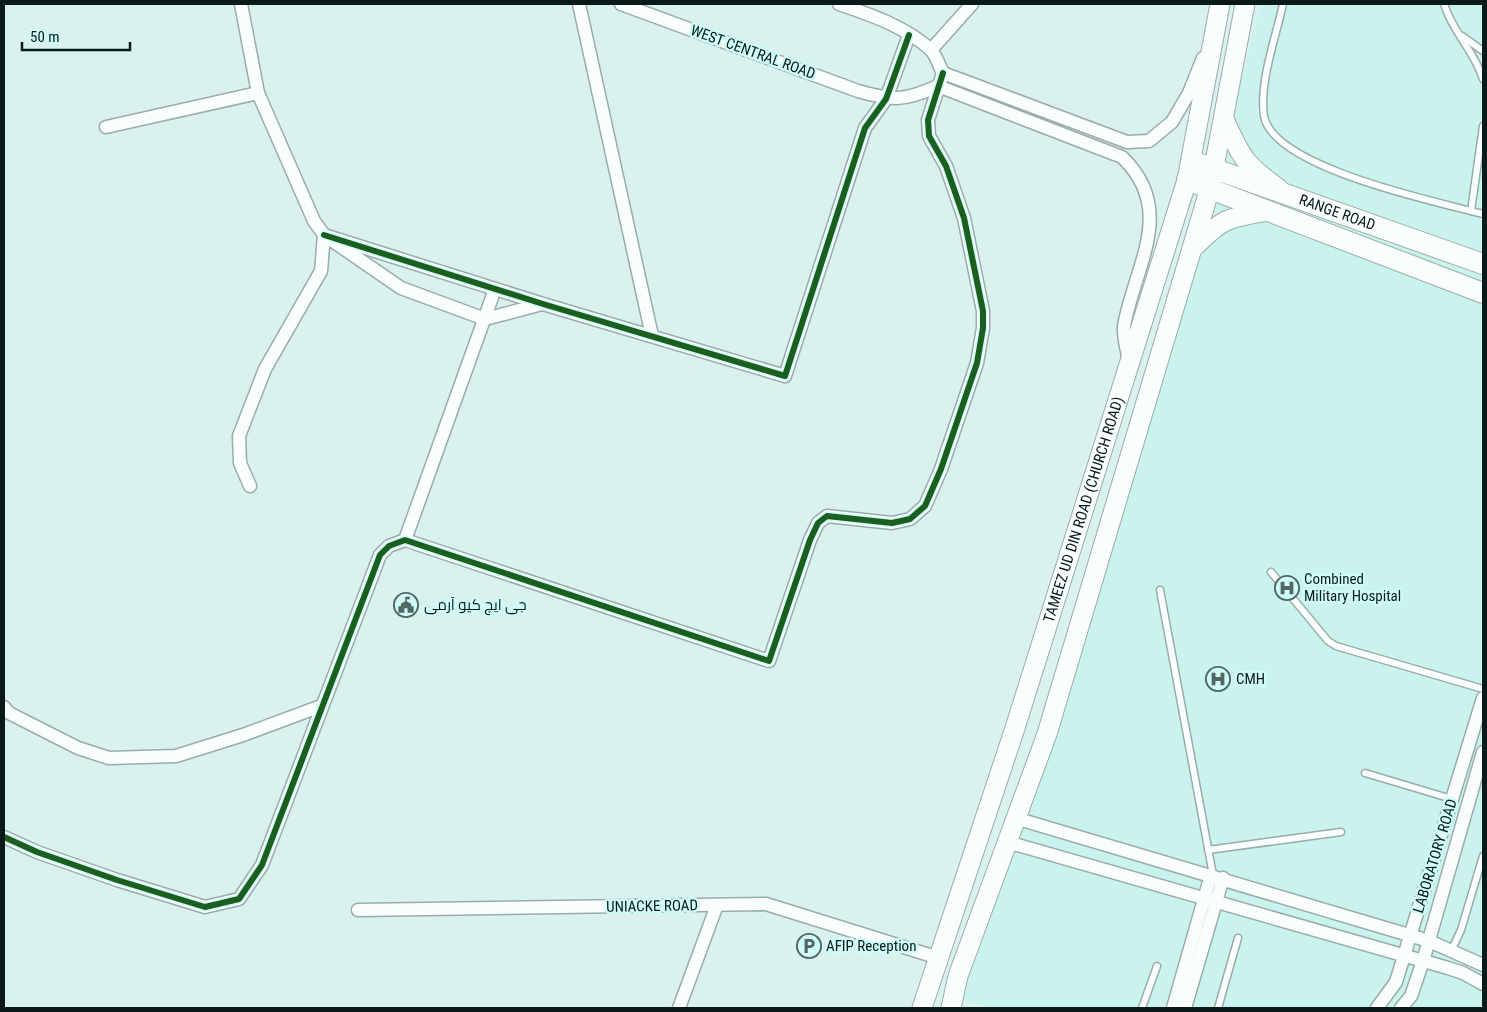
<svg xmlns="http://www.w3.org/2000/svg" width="1487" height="1012" font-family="'Roboto Condensed',Cairo,sans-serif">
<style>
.built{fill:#caf3ee}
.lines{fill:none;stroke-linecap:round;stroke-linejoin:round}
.service-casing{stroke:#99acaa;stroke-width:9}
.minor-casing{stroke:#99acaa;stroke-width:15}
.secondary-casing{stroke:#99acaa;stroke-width:21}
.primary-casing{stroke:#99acaa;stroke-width:22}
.service{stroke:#f9fdfd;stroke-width:6}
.minor{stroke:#f9fdfd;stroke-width:12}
.secondary{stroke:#f9fdfd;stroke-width:19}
.primary{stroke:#f9fdfd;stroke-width:20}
.cycleway-casing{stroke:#cffcf7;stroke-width:9}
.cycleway{stroke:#1b5e20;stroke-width:6}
.labels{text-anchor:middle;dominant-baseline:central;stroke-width:5;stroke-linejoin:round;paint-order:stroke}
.street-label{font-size:15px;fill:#091a19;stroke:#cffcf7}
.poi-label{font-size:15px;fill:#091a19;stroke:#cffcf7;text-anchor:start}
</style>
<rect width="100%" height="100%" fill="#daf2ef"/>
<!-- built -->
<polygon class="built" points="1261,4 1483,4 1483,1008 989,1008 954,997 1176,333"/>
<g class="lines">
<defs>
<g id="service">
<path d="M1283,4C1276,37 1259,82 1264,116C1273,168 1438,202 1483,214"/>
<path d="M1444,4C1453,33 1474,50 1483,79"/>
<polyline points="1462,36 1483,51"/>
<polyline points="1471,211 1483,126"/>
<polyline points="1271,572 1328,641 1336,646 1483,689"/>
<polyline points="1160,590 1213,875"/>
<polyline points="1365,773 1452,799"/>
<polyline points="1208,850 1341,832"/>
<polyline points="1452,949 1461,930 1483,856"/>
<polyline points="1142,1008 1157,966"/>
<polyline points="1218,1008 1238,938"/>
</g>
<g id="minor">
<polyline points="241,4 258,93 314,221 324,235 401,288 485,319 542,304"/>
<polyline points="579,4 652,336"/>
<path d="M621,4L858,91C893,101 905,101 938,86"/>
<path d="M839,4C871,15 904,26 930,49C936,54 939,66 943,73"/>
<polyline points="931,50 972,4"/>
<polyline points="943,73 1127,142 1149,141 1172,122 1189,93 1203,58"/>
<path d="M938,86L1122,157C1177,210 1135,265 1124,326C1123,337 1127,350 1129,361"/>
<polyline points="106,127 258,93"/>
<polyline points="324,235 543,304 785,376 865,128 886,99 909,35"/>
<polyline points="250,486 240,463 239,436 265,369 321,271 324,235"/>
<polyline points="405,540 495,289"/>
<polyline points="4,707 9,713 78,748 109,758 176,756 243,735 321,706"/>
<polyline points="1015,818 1429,941 1483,965"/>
<polyline points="4,837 37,852 117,880 205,907 239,899 262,865 380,555 389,546 405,540 769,661 810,540 818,523 827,516 892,523 910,519 925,506 941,469 977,363 983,328 983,311 964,218 946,166 929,136 928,120 943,73"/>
<polyline points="1007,842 1448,968 1463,973 1483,984"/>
<polyline points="358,910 766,904 939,958"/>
<polyline points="679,1008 717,905"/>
<polyline points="1173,1008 1211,875"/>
<polyline points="1185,1008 1223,878"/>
<polyline points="1377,1008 1396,982 1483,698"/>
<polyline points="1401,1008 1411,996 1423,961 1483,752"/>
</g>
<g id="secondary">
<path d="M1224,119C1241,157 1244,164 1279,189"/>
<path d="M1194,247C1224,217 1228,218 1269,211"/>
<path id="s1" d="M922,1008L1015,728L1187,180L1220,4"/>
<polyline points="951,1008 958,976 1047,734 1210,188 1245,4"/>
</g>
<g id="primary">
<path id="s2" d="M1192,161L1483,264"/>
<polyline points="1187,180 1483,293"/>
</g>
</defs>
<!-- service casing -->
<use href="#service" class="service-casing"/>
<!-- minor casing -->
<use href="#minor" class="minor-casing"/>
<!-- secondary casing -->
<use href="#secondary" class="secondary-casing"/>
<!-- primary casing -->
<use href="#primary" class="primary-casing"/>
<!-- service -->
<use href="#service" class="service"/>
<!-- minor -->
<use href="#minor" class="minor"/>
<!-- secondary -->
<use href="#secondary" class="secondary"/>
<!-- primary -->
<use href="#primary" class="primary"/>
<defs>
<g id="cycleway">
<polyline points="324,235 543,304 785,376 865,128 886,99 909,35"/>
<polyline points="4,837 37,852 117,880 205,907 239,899 262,865 380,555 389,546 405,540 769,661 810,540 818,523 827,516 892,523 910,519 925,506 941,469 977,363 983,328 983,311 964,218 946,166 929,136 928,120 943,73"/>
</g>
</defs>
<!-- cycleway casing -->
<use href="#cycleway" class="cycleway-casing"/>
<!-- cycleway -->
<use href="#cycleway" class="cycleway"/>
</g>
<!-- icons -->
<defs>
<symbol id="hospital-ring" viewBox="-11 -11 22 22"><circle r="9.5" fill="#cffcf7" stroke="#526664" stroke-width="1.5"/><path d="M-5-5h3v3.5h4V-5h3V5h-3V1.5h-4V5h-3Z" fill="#526664"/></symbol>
<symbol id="civic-ring" viewBox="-11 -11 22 22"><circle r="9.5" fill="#cffcf7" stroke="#526664" stroke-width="1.5"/><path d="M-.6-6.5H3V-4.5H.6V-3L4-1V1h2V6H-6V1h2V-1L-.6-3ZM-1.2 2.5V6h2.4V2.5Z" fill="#526664"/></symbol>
<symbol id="parking-ring" viewBox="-11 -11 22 22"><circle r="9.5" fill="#cffcf7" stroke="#526664" stroke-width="1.5"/><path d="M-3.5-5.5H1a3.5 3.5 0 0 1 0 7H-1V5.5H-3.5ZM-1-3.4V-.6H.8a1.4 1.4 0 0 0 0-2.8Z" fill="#526664"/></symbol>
</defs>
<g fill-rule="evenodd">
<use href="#hospital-ring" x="1273" y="574" width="28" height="28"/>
<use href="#civic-ring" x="392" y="591" width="28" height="28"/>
<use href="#hospital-ring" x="1204" y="665" width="28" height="28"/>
<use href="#parking-ring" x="795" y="932" width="28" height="28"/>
</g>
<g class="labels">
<!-- street labels -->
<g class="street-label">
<text transform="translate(753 52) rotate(20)">WEST CENTRAL ROAD</text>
<text stroke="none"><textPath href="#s2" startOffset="154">RANGE ROAD</textPath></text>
<text stroke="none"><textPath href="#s1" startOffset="524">TAMEEZ UD DIN ROAD (CHURCH ROAD)</textPath></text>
<text transform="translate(1435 856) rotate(-73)">LABORATORY ROAD</text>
<text transform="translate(652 906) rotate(-1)">UNIACKE ROAD</text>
</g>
<!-- poi labels -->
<g class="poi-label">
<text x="1304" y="579">Combined<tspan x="1304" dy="17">Military Hospital</tspan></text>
<text x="424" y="605">جی ایچ کیو آرمی</text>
<text x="1236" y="679">CMH</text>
<text x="826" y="946">AFIP Reception</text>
</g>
</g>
<!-- border -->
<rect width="1487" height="1012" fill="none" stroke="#091a19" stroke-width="10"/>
<!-- scale -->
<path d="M22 42v8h108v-8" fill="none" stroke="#091a19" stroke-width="2.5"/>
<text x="30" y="42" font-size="15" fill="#091a19" stroke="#cffcf7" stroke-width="4" paint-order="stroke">50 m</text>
</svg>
